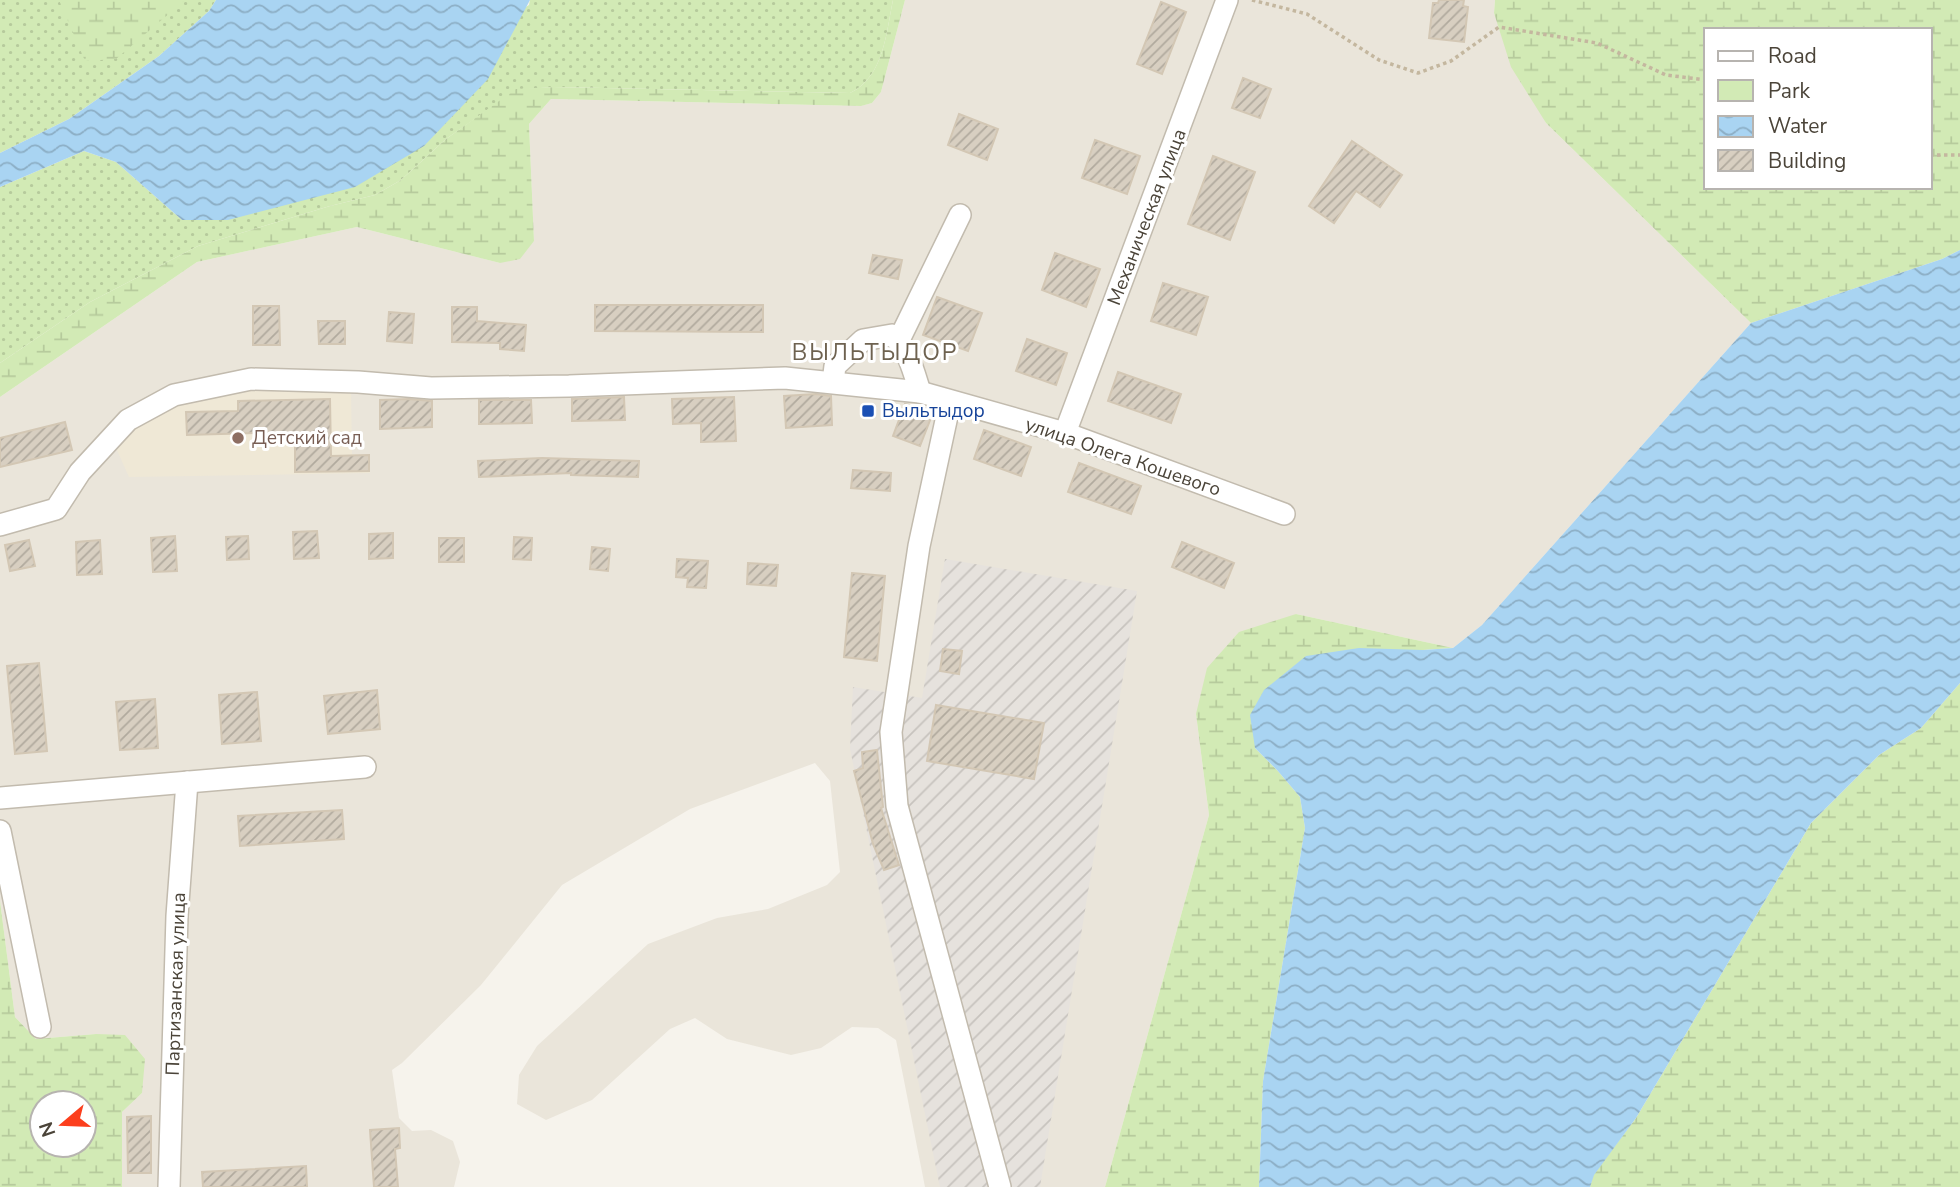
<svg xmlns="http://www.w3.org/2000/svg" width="1960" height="1187" font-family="'Nunito Sans',sans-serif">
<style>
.residential{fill:#eae5da}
.industrial{fill:url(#industrial-furrows)}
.education{fill:#efe8d6}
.green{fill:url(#green-dots)}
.wetland{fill:url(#wetland-marsh);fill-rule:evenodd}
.water{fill:url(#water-waves)}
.building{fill:url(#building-hatch);stroke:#d3c7b4;stroke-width:2}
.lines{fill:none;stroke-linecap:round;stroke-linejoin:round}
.minor-casing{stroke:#c2bbae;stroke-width:24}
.path{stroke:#c4b79f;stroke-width:3.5;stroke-dasharray:3.5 3.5;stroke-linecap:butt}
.minor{stroke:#fff;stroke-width:21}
.transit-dot{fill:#1a4fb4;stroke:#fff;stroke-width:2.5}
.education-dot{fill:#8d6e63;stroke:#fff;stroke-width:2.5}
.labels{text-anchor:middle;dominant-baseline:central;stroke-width:6;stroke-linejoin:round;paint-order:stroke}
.street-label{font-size:19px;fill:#4b4439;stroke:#fff}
.transit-label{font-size:19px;fill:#164399;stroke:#fff;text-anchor:start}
.education-label{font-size:19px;fill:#785e54;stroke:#fff;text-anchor:start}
.quarter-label{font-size:23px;letter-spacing:2px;fill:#6e6250;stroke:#fff}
</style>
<defs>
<pattern id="industrial-furrows" width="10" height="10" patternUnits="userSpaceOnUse" patternTransform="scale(1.75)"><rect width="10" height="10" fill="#e6e2dd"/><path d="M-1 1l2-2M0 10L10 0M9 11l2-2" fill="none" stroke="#c7c3be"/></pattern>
<pattern id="green-dots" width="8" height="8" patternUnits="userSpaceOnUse" patternTransform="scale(1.75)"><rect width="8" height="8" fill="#d2eab5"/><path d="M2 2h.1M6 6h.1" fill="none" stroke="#b6ca9c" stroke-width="1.8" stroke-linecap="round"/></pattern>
<pattern id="wetland-marsh" width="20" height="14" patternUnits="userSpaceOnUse" patternTransform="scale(1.75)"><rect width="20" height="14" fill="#d2eab5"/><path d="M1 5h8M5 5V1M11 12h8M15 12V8" fill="none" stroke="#b6ca9c"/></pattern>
<pattern id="water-waves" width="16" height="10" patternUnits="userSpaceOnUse" patternTransform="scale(1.75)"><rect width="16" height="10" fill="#a9d4f2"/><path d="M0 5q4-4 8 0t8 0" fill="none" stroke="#8caec5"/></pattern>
<pattern id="building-hatch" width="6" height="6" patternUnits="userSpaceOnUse" patternTransform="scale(1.75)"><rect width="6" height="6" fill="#d8cfc1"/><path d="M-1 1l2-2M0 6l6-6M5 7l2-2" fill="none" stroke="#b1aa9e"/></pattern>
</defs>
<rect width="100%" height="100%" fill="#f6f3ec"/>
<!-- residential -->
<polygon class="residential" points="905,0 1495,0 1494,13 1546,123 1751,323 1482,625 1453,648 1296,614 1196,714 1209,815 1105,1187 925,1187 896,1040 878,1028 852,1027 821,1048 791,1055 727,1039 695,1018 670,1029 592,1100 546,1120 517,1104 519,1075 537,1046 648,944 717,918 768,909 827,885 840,872 830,781 815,763 690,809 562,885 481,985 402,1063 392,1070 399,1118 412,1131 431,1130 453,1141 460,1162 454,1187 122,1187 122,1112 142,1093 96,1034 36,1039 15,1017 0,901 0,397 197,262 357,227 500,263 534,241 529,124 551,99 860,106 872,103 881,92"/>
<!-- industrial -->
<polygon class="industrial" points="945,559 1137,591 1040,1187 940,1187 850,749 853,687 922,698"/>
<!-- education -->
<polygon class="education" points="274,388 351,389 352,454 370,455 370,473 129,477 116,448 133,427 176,406 178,400"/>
<!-- green -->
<g class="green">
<polygon points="0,0 216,0 209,11 159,56 69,119 0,153"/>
<path d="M530,0H893C886,33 884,77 850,93L553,87L516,90L446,139L401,180L375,195L330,206L198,246L90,302L0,363V187L84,151L116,162L182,220L529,5Z"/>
</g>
<!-- wetland -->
<g class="wetland">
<polygon points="59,0 185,0 116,59 85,61"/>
<path d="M893,0H905L881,92L872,103L861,106L551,99L529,124L534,241L520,259L500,263L357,227L197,262L0,397V363L90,302L198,246L330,206L375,195L401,180L446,139L516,89L553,87L850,93C884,77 886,33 893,0Z"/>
<path d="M1495,0H1960V250L1942,259L1751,323L1546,123L1511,67L1494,13ZM1706,30H1930V187H1706Z"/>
<polygon points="1296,614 1453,648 1423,650 1255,748 1277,770 1300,797 1305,828 1263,1081 1259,1187 1105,1187 1209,815 1196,714 1207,668 1239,632"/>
<polygon points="1960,683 1960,1187 1590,1187 1593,1175 1636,1118 1811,823 1879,755 1921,728"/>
<path d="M0,901L15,1017L36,1039L96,1034L125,1035L145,1059L142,1093L122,1112V1187H0ZM42,1103H84V1145H42Z"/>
</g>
<!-- water -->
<g class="water">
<polygon points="216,0 530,0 488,79 424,146 355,187 228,220 182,220 116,162 84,151 0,187 0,153 69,119 159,56 209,11"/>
<polygon points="1960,250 1960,683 1921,728 1879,755 1811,823 1636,1118 1594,1175 1590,1187 1259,1187 1263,1081 1305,828 1300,797 1277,770 1255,748 1250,715 1264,690 1306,656 1359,648 1423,650 1453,648 1482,625 1751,323 1942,259"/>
</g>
<!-- building -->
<g class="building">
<polygon points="1439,0 1464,0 1463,6 1468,7 1464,42 1429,38 1433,3 1438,3"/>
<polygon points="1161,2 1186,12 1162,74 1137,64"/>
<polygon points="1243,78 1271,89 1260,118 1232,108"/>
<polygon points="959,114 998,129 987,160 948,145"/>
<polygon points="1095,140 1140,156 1127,194 1082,178"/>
<polygon points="1352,141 1402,175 1380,207 1356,191 1334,223 1309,206"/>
<polygon points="1213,156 1255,172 1230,240 1188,224"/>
<polygon points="1055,253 1100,269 1086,307 1042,290"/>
<polygon points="873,255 902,260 898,279 869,273"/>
<polygon points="1163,283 1208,297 1196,335 1151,321"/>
<polygon points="937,297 982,313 968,351 923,335"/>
<polygon points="595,305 763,305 763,332 595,331"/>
<polygon points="253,306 279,306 280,345 253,345"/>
<polygon points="452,307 477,307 477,321 526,325 524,351 500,349 500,343 452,342"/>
<polygon points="389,312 414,314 412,343 387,341"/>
<polygon points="318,321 345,321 345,344 319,344"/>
<polygon points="1027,339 1067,353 1056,385 1016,371"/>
<polygon points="1118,372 1181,394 1171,423 1108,401"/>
<polygon points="816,394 831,396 832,425 786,428 784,396"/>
<polygon points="624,397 625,420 572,421 572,399"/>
<polygon points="734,397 736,441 701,442 701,423 673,424 672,399"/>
<polygon points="330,399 331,456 369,455 369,471 295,472 295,432 187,435 186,412 238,411 238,401"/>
<polygon points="409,399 432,401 432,427 380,429 380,400"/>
<polygon points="479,400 531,400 532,423 479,424"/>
<polygon points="905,404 934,410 920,446 893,436"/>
<polygon points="65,422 72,450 0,467 0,438"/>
<polygon points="984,430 1031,447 1021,476 974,459"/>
<polygon points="542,458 639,461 638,477 571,475 571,473 479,477 478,461"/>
<polygon points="1079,463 1141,486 1131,514 1068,492"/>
<polygon points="853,470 891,473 890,491 851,488"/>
<polygon points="317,531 319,558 294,559 293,532"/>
<polygon points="393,533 393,558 369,559 369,534"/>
<polygon points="175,536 177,571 153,572 151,538"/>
<polygon points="248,536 249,559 227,560 226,537"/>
<polygon points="514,537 532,538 531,560 513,559"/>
<rect x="439" y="538" width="25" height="24"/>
<polygon points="29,540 35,566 10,571 5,545"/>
<polygon points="100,540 102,574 77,575 76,542"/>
<polygon points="1182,542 1234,563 1224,588 1172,567"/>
<polygon points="592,547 610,549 608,571 590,569"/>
<polygon points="677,559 708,561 706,588 687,587 688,578 676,577"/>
<polygon points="748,563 778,565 776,586 747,584"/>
<polygon points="852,573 885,576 877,661 844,657"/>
<polygon points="943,649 962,651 959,674 940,671"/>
<polygon points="39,663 47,751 15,754 7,666"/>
<polygon points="377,690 380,729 328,734 324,696"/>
<polygon points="257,692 261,741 222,744 219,695"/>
<polygon points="155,699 158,748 120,750 116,702"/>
<polygon points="936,705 1044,723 1034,779 927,761"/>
<polygon points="877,750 883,807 881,808 899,865 884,870 873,844 854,771 863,768 862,752"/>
<polygon points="342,810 344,839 240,846 238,816"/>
<polygon points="151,1116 151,1173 128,1173 127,1117"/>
<polygon points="399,1128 400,1148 395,1149 398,1187 374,1187 370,1130"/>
<polygon points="306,1166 307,1187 203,1187 202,1172"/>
</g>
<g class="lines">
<defs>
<g id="minor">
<polyline points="899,340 960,215"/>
<path d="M833,382L835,366L863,340L892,335C908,347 914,373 920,392"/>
<polyline points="950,402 919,546 891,732 897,806 1000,1187"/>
<polyline points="1065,433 1227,0"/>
<polyline points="0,525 56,509 80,472 128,420 174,395 251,379 358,382 431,388 569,386 785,378 920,392 1065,433 1284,514"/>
<polyline points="0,798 365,767"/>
<polyline points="0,831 40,1027"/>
<polyline points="169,1187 177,916 187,782"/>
</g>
</defs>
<!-- minor casing -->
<use href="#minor" class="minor-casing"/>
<!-- path -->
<g class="path">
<polyline points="1252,0 1307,14 1379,60 1418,73 1451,61 1499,27 1597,43 1666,75 1706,80"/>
<polyline points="1930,155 1960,155"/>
</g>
<!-- minor -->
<use href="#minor" class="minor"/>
</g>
<!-- markers -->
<rect class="transit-dot" x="861" y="404" width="14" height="14" rx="3.5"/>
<circle class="education-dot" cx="238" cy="438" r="7"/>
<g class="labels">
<!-- street labels -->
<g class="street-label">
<text transform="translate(1147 217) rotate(-69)">Механическая улица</text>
<text transform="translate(1123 457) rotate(19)">улица Олега Кошевого</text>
<text transform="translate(176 984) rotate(-88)">Партизанская улица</text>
</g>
<!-- transit labels -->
<g class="transit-label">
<text x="882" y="411">Выльтыдор</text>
</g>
<!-- education labels -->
<g class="education-label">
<text x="252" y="438">Детский сад</text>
</g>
<!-- quarter labels -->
<g class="quarter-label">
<text x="875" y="352">ВЫЛЬТЫДОР</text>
</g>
</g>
<!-- legend -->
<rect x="1704" y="28" width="228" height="161" fill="#ffffff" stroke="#b7b4b0" stroke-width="2"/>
<rect x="1718" y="51" width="35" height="10" fill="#ffffff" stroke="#b7b4b0" stroke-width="2"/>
<text x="1768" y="63" font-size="21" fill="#4b4439">Road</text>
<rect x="1718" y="80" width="35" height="21" fill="#d2eab5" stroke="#b7b4b0" stroke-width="2"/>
<text x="1768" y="98" font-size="21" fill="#4b4439">Park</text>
<rect x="1718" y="116" width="35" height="21" fill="url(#water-waves)" stroke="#b7b4b0" stroke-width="2"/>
<text x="1768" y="133" font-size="21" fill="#4b4439">Water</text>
<rect x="1718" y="150" width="35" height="21" fill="url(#building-hatch)" stroke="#b7b4b0" stroke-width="2"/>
<text x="1768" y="168" font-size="21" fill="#4b4439">Building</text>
<!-- north arrow -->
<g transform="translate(63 1124) rotate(251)"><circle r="33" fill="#ffffff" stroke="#b7b4b0" stroke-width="2"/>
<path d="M0-5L12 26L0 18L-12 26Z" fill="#fc3f1d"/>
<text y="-10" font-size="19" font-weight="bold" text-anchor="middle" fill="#4b4439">N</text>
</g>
</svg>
